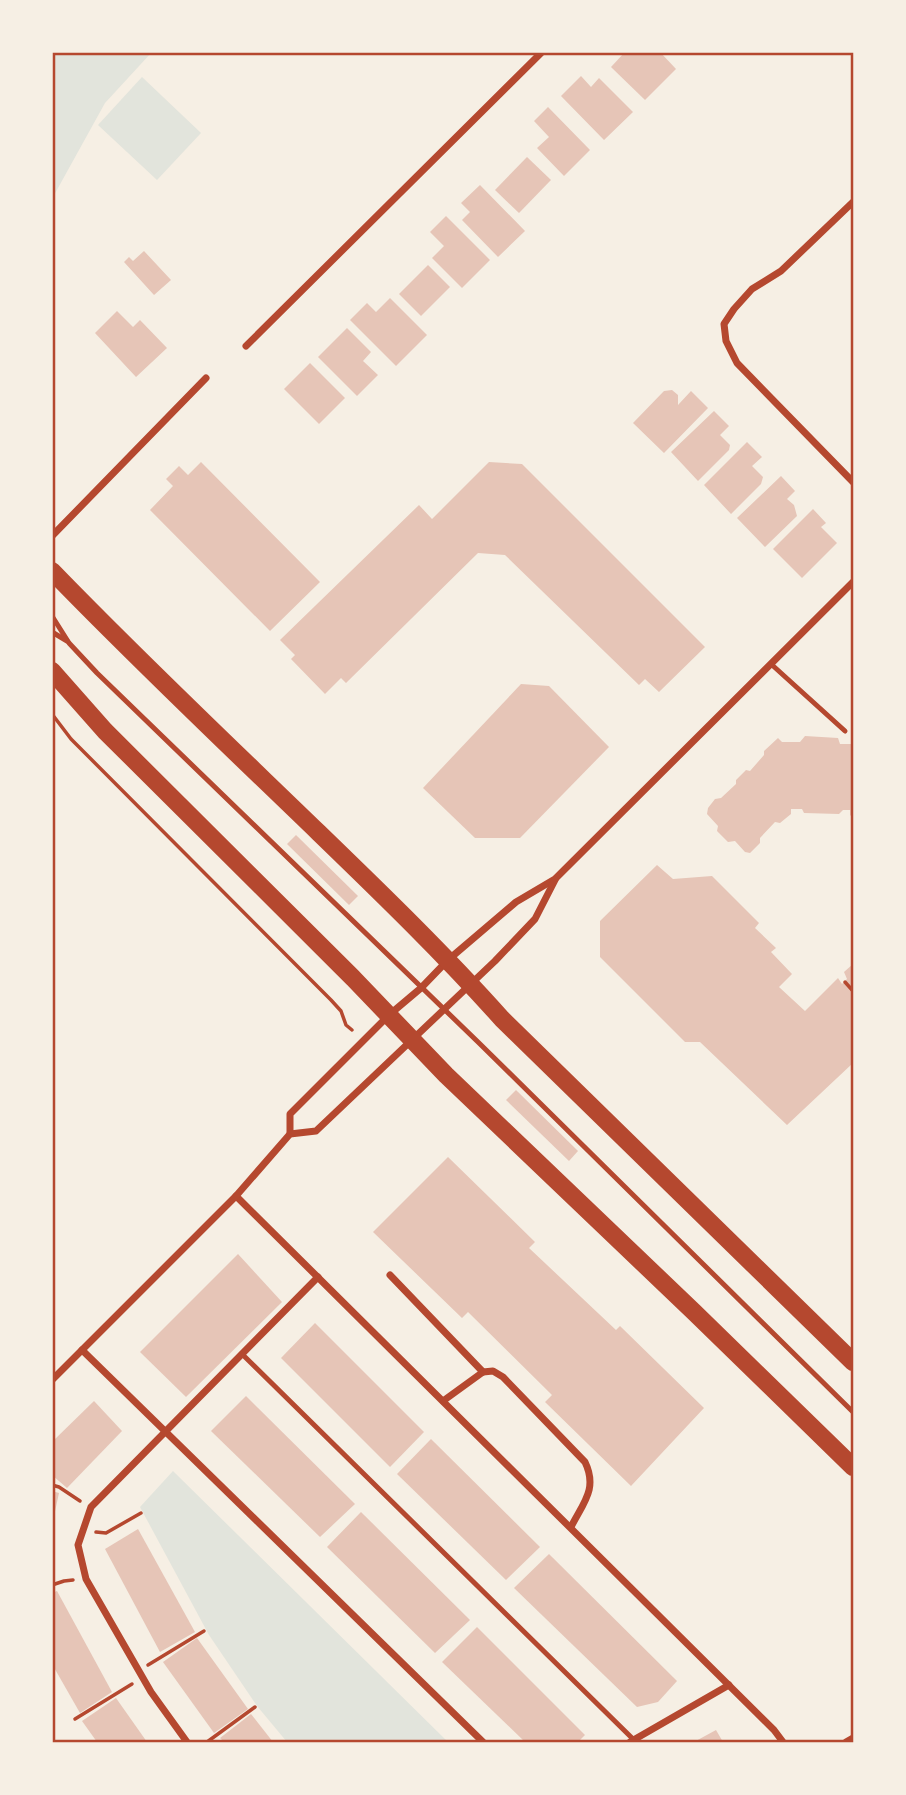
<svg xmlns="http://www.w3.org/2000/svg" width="906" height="1795" font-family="'Source Serif 4',serif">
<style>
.green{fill:#e2e4dc}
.building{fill:#e6c5b7}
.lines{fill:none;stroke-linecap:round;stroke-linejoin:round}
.path{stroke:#b5482f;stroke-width:3.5}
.service{stroke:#b5482f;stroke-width:5}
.minor{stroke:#b5482f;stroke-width:7}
.primary{stroke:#b5482f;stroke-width:18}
.neatline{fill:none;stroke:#b5482f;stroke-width:2.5}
</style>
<rect width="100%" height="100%" fill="#f6efe4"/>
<!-- green -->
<g class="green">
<polygon points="53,52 151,53 105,103 53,197"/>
<polygon points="142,77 201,133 157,180 98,125"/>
<polygon points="173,1471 448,1742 287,1742 257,1706 209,1635 140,1507"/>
</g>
<!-- building -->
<g class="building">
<polygon points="625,52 660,52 676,69 645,100 611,67"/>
<polygon points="581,76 591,87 599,78 633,112 604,140 561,96"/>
<polygon points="548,107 590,150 564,176 537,148 549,137 534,121"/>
<polygon points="527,157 551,180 519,213 495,190"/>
<polygon points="480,185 525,231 498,257 462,220 470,212 461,203"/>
<polygon points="446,216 490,260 462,288 432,258 444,246 430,232"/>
<polygon points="144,251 171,280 154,295 124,262 129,257 133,261"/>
<polygon points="428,265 450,287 421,316 399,294"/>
<polygon points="390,298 427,335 396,366 350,320 367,303 376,312"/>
<polygon points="117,311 133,327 140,320 167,348 136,377 95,333"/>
<polygon points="347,328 371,352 363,361 378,375 357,396 318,357"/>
<polygon points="310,363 345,398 319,424 284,389"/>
<polygon points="672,390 678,395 678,405 691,391 708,408 664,453 633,423 664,391"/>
<polygon points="714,411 729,426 720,435 730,445 729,450 698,481 671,452"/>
<polygon points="747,442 762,457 752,466 763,477 761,484 731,514 704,485"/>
<polygon points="201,462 320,582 270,631 150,510 173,486 166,479 179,466 188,475"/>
<polygon points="489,462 522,464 705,647 659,692 645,679 639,685 505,555 478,553 346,683 341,678 325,694 291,659 295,655 280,640 419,505 432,519"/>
<polygon points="781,476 795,491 787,499 794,505 797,516 765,547 737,518"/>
<polygon points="813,509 826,523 821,527 837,543 802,578 773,549"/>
<polygon points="521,684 549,686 609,747 520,838 475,838 423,788"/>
<polygon points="805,736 838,738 840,744 853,744 853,818 850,815 850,810 843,810 839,814 804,813 802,809 791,809 791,814 780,823 775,822 760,838 760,843 750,853 745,852 735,841 728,842 717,831 718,826 707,814 708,808 715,799 721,798 736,784 736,780 746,770 750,771 764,755 764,751 778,738 782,742 800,742"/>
<polygon points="296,835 358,896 349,905 287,844"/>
<polygon points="657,865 673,879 712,876 759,923 755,928 776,948 771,952 792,974 779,987 805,1011 838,978 842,984 847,979 844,972 853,964 853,1063 787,1125 700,1042 685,1042 600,957 600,921"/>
<polygon points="516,1090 578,1151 569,1161 506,1100"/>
<polygon points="448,1157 535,1242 529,1248 616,1330 620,1326 704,1408 631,1486 545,1402 552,1395 468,1312 462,1318 373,1232"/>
<polygon points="238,1254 282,1302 186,1397 140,1352"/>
<polygon points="315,1323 424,1432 390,1467 281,1358"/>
<polygon points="246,1396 355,1504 320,1537 211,1431"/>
<polygon points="94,1401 122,1431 67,1488 52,1475 52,1442"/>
<polygon points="431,1439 540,1547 506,1580 397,1474"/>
<polygon points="52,1491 59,1493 54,1516 52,1516"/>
<polygon points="361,1512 470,1620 435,1653 327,1547"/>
<polygon points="138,1529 195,1632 160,1652 105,1549"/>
<polygon points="549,1554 677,1681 658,1702 637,1707 514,1588"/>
<polygon points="57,1591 112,1692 80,1713 52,1664 52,1593"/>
<polygon points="477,1627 585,1735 578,1742 525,1742 442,1662"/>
<polygon points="197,1638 248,1709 214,1733 163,1662"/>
<polygon points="116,1698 147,1742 97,1742 82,1721"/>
<polygon points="251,1714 273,1742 224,1742 220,1738"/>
<polygon points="716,1730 723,1742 694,1742"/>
</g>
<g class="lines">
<!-- path -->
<g class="path">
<polyline points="52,714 71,739 331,1000 341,1011 346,1025 352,1030"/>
<polyline points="845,982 853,991"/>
<polyline points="52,1485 59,1487 80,1501"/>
<polyline points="96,1532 106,1533 141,1513"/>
<polyline points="52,1585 64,1581 73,1580"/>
<polyline points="148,1665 204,1631"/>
<polyline points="75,1719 132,1684"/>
<polyline points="207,1742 255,1707"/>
</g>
<!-- service -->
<g class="service">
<polyline points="52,616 69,643 97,673 478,1042 853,1412"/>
<polyline points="52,632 67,641"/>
<polyline points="771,664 845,731"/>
<polyline points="242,1354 634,1740"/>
</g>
<!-- minor -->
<g class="minor">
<polyline points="853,202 781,271 752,289 734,309 724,324 726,341 737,363 853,482"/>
<polyline points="246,346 542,52"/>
<polyline points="52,536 206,378"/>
<polyline points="290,1134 290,1114 389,1015 421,988 448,960 516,902 555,879 853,582"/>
<polyline points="236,1196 774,1730 783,1742"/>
<polyline points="390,1275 483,1372"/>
<polyline points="82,1350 483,1742"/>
<polyline points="52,1380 236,1196 290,1134 316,1131 495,961 535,919 555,880"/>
<path d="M443,1401L483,1372L493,1371L503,1377L585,1462C598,1489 583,1503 571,1527"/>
<polyline points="187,1742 151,1692 86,1579 78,1545 91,1507 318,1277"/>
<polyline points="630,1742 729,1685"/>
<polyline points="846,1742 853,1738"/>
</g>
<!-- primary -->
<g class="primary">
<path d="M52,571C139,661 229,746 319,833C381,893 444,954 502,1019L853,1362"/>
<polyline points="52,671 105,731 353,978 446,1075 694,1312 853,1467"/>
</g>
</g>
<!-- border -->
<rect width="906" height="1795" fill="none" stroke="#f6efe4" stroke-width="108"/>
<rect x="54" y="54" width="798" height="1687" class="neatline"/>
</svg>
